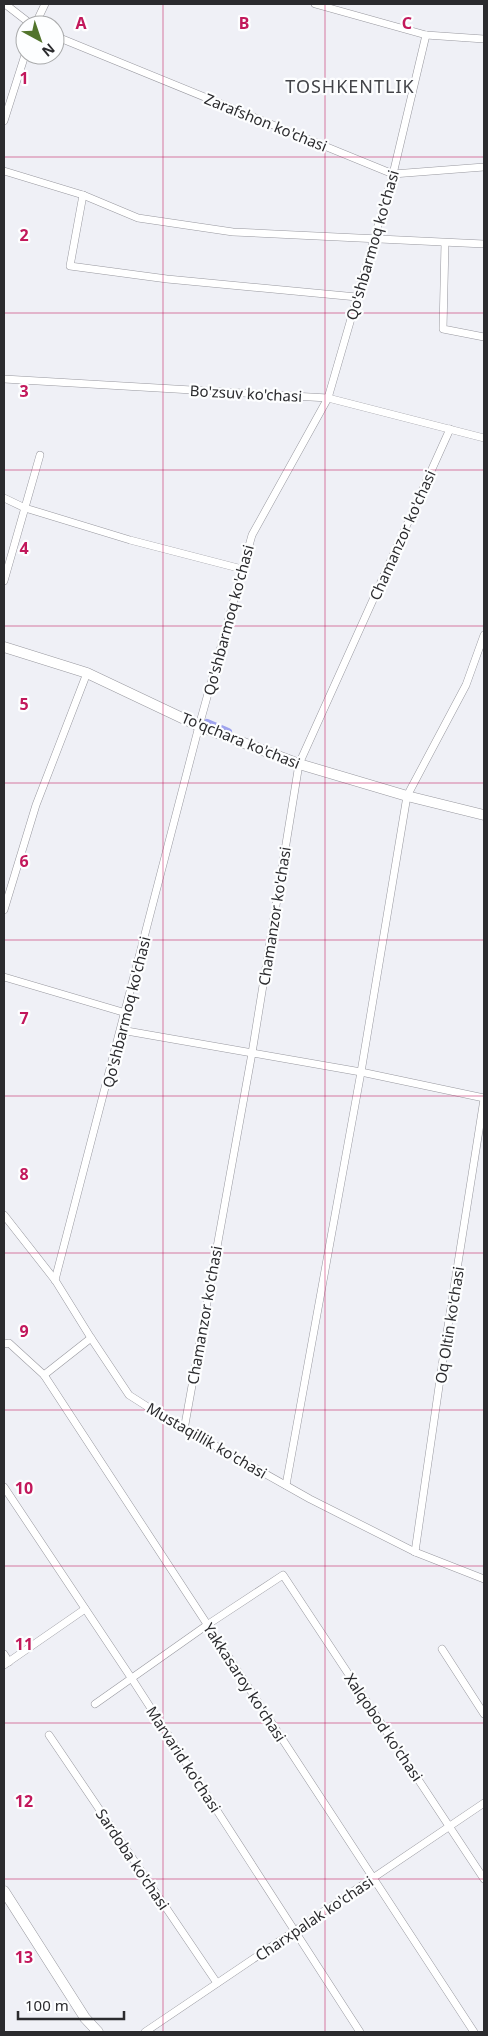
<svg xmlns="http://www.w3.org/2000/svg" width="488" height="2036" font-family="'Noto Sans',sans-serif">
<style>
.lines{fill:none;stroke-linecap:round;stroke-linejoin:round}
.canal{stroke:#9fa3ee;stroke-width:8}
.street-casing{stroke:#98989f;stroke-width:8}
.secondary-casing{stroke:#98989f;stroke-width:11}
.street{stroke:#fff;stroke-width:7}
.secondary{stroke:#fff;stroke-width:10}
.grid{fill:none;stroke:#c2185b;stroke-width:1;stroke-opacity:0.55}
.labels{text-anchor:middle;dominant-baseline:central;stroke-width:4.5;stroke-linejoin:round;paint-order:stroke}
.street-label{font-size:15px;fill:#2b2b2e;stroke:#fdfeff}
.quarter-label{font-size:18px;letter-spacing:1px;fill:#434449;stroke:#fdfeff}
.grid-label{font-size:16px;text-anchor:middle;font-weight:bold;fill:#c2185b;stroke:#fdfeff;stroke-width:4.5;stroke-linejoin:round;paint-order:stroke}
</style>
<rect width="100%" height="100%" fill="#eff0f6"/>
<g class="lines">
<!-- canal -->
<polyline class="canal" points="207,723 228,732"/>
<defs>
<g id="street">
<polyline points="5,4 32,25"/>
<polyline points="315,4 426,35 484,39"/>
<polyline points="35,25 45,4"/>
<polyline points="55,36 393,174 484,167"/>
<polyline points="4,121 25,55"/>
<polyline points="4,171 83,195 138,218 233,232 484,244"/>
<polyline points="83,195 70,266 167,279 357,297"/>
<polyline points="445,243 443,329 484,337"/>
<polyline points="4,379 328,398 484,438"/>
<polyline points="4,498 25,508 130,540 242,569"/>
<polyline points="4,581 40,455"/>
<polyline points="4,910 36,805 87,673"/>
<polyline points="4,977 126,1013"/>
<polyline points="121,1030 361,1072 484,1098"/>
<polyline points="4,1215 55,1280 91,1338 129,1395 184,1430 200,1437 310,1499 415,1552 484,1579"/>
<polyline points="55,1280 199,726 252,535 328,398 393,174 426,35"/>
<polyline points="4,1344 9,1343 44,1375 474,2032"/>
<polyline points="44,1375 91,1338"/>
<polyline points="184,1430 252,1053 299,764 450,429"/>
<polyline points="286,1485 361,1072 407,796 466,685 484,635"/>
<polyline points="4,1487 132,1679 360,2032"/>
<polyline points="415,1552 445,1345 484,1099"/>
<polyline points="442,1649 484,1714"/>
<polyline points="4,1654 9,1662"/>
<polyline points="4,1665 85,1609"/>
<polyline points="95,1704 207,1625 283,1575 484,1879"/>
<polyline points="49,1735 217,1983"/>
<polyline points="145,2032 484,1803"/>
</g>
<g id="secondary">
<polyline points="4,647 87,673 199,726 299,764 407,796 484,815"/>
<polyline points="4,1891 85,2018 98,2032"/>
</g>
</defs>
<!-- street casing -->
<use href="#street" class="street-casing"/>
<!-- secondary casing -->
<use href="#secondary" class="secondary-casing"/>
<!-- street -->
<use href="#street" class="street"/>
<!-- secondary -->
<use href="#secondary" class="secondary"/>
</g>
<!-- grid -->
<path class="grid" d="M163,4V2032M325,4V2032M4,157H484M4,313H484M4,470H484M4,626H484M4,783H484M4,940H484M4,1096H484M4,1253H484M4,1410H484M4,1566H484M4,1723H484M4,1879H484"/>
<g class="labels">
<!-- street labels -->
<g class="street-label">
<text transform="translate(266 122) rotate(22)">Zarafshon ko'chasi</text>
<text transform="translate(372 245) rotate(-74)">Qo'shbarmoq ko'chasi</text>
<text transform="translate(246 393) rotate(3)">Bo'zsuv ko'chasi</text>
<text transform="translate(402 535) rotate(-66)">Chamanzor ko'chasi</text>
<text transform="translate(228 620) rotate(-75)">Qo'shbarmoq ko'chasi</text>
<text transform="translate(241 740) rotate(22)">To'qchara ko'chasi</text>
<text transform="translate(274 916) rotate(-81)">Chamanzor ko'chasi</text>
<text transform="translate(126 1012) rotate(-76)">Qo'shbarmoq ko'chasi</text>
<text transform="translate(204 1315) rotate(-80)">Chamanzor ko'chasi</text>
<text transform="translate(449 1325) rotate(-81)">Oq Oltin ko'chasi</text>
<text transform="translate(207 1440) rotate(30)">Mustaqillik ko'chasi</text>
<text transform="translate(245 1682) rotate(57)">Yakkasaroy ko'chasi</text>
<text transform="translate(384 1727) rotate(56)">Xalqobod ko'chasi</text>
<text transform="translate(184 1759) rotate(57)">Marvarid ko'chasi</text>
<text transform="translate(133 1859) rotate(56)">Sardoba ko'chasi</text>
<text transform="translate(314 1918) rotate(-34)">Charxpalak ko'chasi</text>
</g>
<!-- quarter labels -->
<g class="quarter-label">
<text x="350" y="86">TOSHKENTLIK</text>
</g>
</g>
<g class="grid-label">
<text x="81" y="29">A</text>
<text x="244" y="29">B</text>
<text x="407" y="29">C</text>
<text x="24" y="84">1</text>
<text x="24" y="241">2</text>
<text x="24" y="397">3</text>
<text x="24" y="554">4</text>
<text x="24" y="710">5</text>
<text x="24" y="867">6</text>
<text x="24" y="1024">7</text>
<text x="24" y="1180">8</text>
<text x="24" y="1337">9</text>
<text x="24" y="1494">10</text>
<text x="24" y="1650">11</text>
<text x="24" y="1807">12</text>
<text x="24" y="1963">13</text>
</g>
<!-- border -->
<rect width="488" height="2036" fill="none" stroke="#2b2b2e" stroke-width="10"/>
<!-- north arrow -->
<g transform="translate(40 40) rotate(140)"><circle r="24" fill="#fdfeff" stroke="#a9aaab"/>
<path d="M0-4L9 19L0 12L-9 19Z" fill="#52742c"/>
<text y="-8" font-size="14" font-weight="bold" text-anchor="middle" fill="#2b2b2e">N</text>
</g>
<!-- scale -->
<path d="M18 2011v8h106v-8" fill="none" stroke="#2b2b2e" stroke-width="2.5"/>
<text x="25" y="2011" font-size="15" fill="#2b2b2e" stroke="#fdfeff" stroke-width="4" paint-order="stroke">100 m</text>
</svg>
